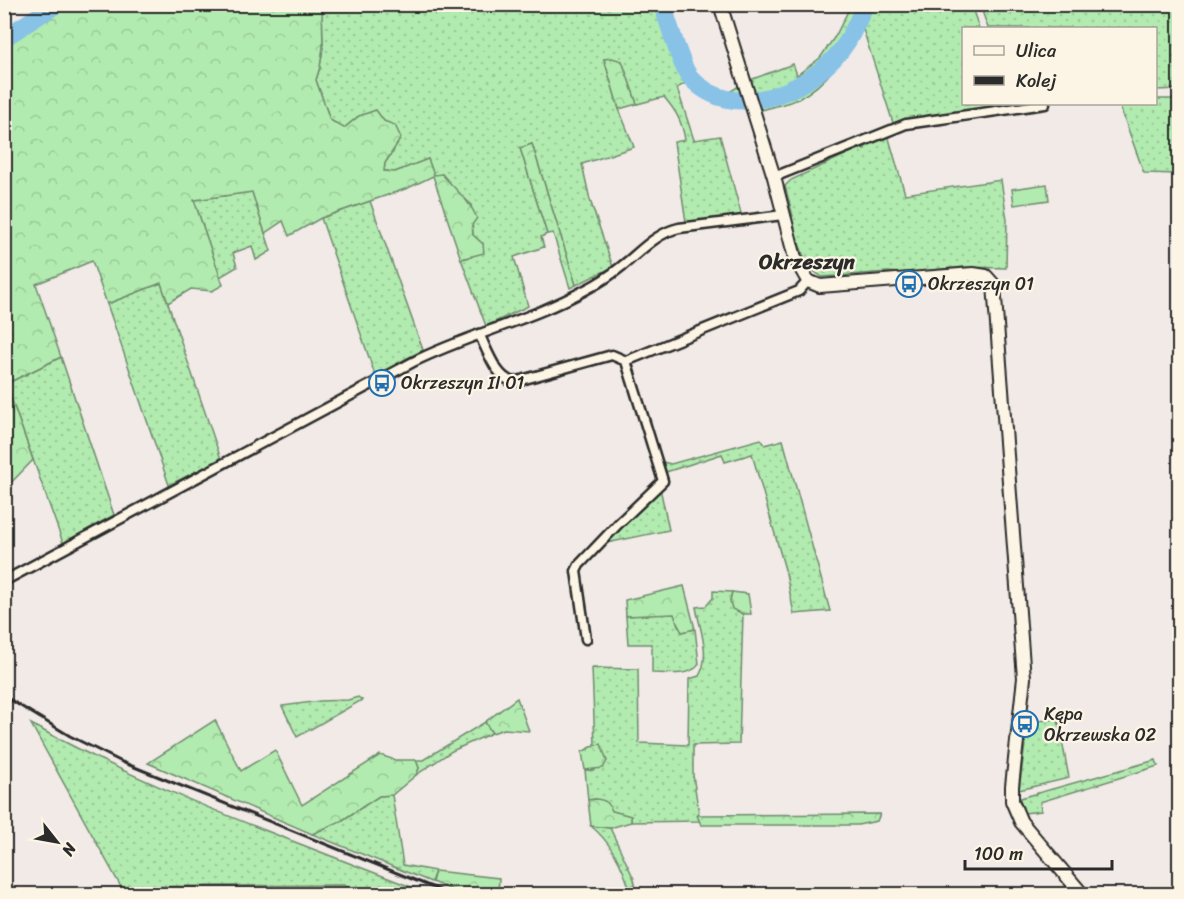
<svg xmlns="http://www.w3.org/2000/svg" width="1184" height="899" font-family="Sriracha,sans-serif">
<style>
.grass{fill:url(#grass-dots);stroke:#6e8b6d;stroke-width:1.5}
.forest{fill:url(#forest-crowns);stroke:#6e8b6d;stroke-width:1.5}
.pitch{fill:#b2ebaf;stroke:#6e8b6d;stroke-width:1.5}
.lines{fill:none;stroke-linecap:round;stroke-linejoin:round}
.river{stroke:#88c2e7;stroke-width:18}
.street-casing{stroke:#2b2b2b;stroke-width:13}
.secondary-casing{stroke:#2b2b2b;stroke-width:16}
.street{stroke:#fcf5e5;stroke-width:8}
.secondary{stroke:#fcf5e5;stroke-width:12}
.rail{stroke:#2b2b2b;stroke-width:3}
.labels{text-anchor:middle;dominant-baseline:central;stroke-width:4.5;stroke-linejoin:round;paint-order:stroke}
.poi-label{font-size:18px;fill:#2b2b2b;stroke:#fcf5e5;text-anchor:start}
.quarter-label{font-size:21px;font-weight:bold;fill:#2b2b2b;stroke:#fcf5e5}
</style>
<defs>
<pattern id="grass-dots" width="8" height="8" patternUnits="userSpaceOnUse" patternTransform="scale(1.5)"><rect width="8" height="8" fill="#b2ebaf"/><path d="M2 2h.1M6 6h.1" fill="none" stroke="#99ca97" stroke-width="1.8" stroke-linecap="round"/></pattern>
<pattern id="forest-crowns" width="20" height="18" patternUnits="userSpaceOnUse" patternTransform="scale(1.5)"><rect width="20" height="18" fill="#b2ebaf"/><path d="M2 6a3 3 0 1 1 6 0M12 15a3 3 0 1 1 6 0" fill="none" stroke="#99ca97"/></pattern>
</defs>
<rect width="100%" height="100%" fill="#f1eae7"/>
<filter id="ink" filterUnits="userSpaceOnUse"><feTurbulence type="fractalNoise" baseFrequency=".0167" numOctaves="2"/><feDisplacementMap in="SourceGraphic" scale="12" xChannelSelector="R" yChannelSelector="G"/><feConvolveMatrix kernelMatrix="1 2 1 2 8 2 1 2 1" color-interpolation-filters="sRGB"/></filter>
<g filter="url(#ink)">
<!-- grass -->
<g class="grass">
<polygon points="47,5 62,5 5,43 5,33"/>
<path d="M324,5H667C674,25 688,67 703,81C710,87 719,90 728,93L739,86L747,109C726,106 702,99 689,81L677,88L694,140L720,136L742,217L686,222L674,142L685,140C682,121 676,111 664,97L637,104L622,61L604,59L619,109L634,147L582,164L590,200L613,267L576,285L532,144L520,148L547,234L541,237L544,247L514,257L528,306L486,326L461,259L471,257L483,244L473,235L471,204L454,190L442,174L434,176L428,159L395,172L384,171L385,163L394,150L359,116L344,128L330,120L316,80L320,67L323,47L322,8Z"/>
<path d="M851,5H971L979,28H964V104H998L995,106L893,123L862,26C845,55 829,83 798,99C787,104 774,106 762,110L750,80L793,64L797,75L820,58L836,35Z"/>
<polygon points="980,5 1179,5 1179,89 1156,90 1156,28 988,28"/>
<polygon points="1156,99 1179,99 1179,174 1144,173 1119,104 1156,104"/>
<polygon points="888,135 905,194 1001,180 1007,220 1006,268 964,267 900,273 888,272 822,277 808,267 789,218 793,216 785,186 791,180 860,148 865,149 865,144"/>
<polygon points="252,192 271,251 256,260 252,246 233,253 237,267 220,277 194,200"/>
<polygon points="370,201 423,350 375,375 321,218"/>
<polygon points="161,283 221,459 169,485 107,304"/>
<polygon points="61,357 114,515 63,543 6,384"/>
<polygon points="761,439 765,445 783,440 830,611 794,614 786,573 752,454 725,462 722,454 666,472 663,462 671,464"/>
<polygon points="660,488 669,530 602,544"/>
<path d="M713,591L732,592L730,601L737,612L743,614L739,744L693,745V775L700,821L631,822V816L612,811L596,799L588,800L585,770H595L601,745H595L592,668L638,669L639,743L688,745L689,679L699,676C711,655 700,630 696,607L706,606L713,598Z"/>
<path d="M666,613L675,614L678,625L682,632L695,629L699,664C692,677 665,673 652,673V644H628L626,616Z"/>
<polygon points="358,697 362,700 297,737 282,706 320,701 348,700"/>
<polygon points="1058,719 1069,778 1019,790 1028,722"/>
<polygon points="485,722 492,733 452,751 416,775 419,768 416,760 423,760"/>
<path d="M31,724C156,793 297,842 429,894H359L344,885L121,887Z"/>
<polygon points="1156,760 1158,766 1040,802 1041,811 1024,813 1020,810 1020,798"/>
<polygon points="392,795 403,865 435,871 431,882 312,834 341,821 379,796"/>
<path d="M591,826L610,828L634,879L637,894H631C624,869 612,843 591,826Z"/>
</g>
<!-- forest -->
<g class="forest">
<path d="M62,4L324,5L322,8L323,47L320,67L316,80L330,120L344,128L359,116L376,110L384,121L395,125L401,138L385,163L384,171L395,172L428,159L434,175L442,174C455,190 469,199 477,218L472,225L473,235L483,244L484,253L461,259L433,176L408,188L321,218L289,236L283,221L265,233L252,192L194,200L223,285L212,291L191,289L168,303L161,283L107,304L92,261L36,284L61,357L6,384L33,460L5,489V43Z"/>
<polygon points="612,58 622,61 637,104 619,109 604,59"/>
<polygon points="532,144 576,285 570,288 553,233 547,234 520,148"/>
<polygon points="684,586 695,629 682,632 678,625 674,614 626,616 625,600"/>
<polygon points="732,592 748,594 751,614 743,614 732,609 730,601"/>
<polygon points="517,698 529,731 504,729 492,733 485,722"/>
<polygon points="215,720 241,771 275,750 302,805 380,755 395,760 416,760 419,768 416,775 392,795 379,796 341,821 312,834 148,763"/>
<polygon points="601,744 607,761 603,768 585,770 582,752 595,745"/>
<path d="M596,799C605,800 609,802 612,811L631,816V822L610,828L591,826L588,800Z"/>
<polygon points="880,814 877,821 858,825 701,825 697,815"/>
<polygon points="435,871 499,878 498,894 462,894 432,882"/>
</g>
<!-- pitch -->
<polygon class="pitch" points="1047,184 1049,200 1014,205 1012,189"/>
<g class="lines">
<!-- river -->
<g class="river">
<path d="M662,4C668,20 681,67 690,77C734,127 817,89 847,42C854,30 860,17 865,4"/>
<polyline points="4,38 57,4"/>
</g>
<defs>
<g id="street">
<polyline points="774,177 906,124 1045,104"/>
<path d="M479,334C487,349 496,379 514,382L612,355L626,361L799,291L808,281"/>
<path d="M4,581L413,362C469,334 532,320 587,289C599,283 611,275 622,266C639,253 656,233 679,228L783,215"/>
<polyline points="586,639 576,571 579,565 618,524 663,481 626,361"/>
</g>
<polyline id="secondary" points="720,4 774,177 795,258 808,281 820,286 973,274 986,276 994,285 1024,678 1012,786 1012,801 1021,822 1082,894"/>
</defs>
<!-- street casing -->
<use href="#street" class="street-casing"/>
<!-- secondary casing -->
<use href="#secondary" class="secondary-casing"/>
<!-- street -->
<use href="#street" class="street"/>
<!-- secondary -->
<use href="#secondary" class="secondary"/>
<!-- rail -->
<polyline class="rail" points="4,696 70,736 122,762 449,894"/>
</g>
</g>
<!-- icons -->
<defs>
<symbol id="bus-ring" viewBox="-11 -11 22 22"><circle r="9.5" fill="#fcf5e5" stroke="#1f6fb2" stroke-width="1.5"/><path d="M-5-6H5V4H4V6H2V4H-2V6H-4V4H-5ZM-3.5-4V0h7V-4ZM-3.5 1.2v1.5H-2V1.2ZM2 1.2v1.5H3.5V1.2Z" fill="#1f6fb2"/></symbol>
</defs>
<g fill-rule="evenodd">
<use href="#bus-ring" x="894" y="269" width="30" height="30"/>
<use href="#bus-ring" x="367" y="368" width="30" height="30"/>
<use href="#bus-ring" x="1010" y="709" width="30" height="30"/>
</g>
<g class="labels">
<!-- poi labels -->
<g class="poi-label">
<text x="928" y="284">Okrzeszyn 01</text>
<text x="401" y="383">Okrzeszyn II 01</text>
<text x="1044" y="714">Kępa<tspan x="1044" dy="21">Okrzewska 02</tspan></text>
</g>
<!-- quarter labels -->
<g class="quarter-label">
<text x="807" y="262">Okrzeszyn</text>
</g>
</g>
<!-- margin -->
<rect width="1184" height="899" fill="none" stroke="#fcf5e5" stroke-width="24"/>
<rect x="12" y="12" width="1160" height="875" fill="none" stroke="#2b2b2b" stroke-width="2" filter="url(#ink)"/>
<!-- legend -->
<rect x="962" y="27" width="195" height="78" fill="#fcf5e5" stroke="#a8a49b" stroke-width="1.5"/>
<rect x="974" y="46" width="30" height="9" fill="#fcf5e5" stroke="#a8a49b" stroke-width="1.5"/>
<text x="1016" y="57" font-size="18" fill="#2b2b2b">Ulica</text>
<rect x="974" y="76" width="30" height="9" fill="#2b2b2b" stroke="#a8a49b" stroke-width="1.5"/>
<text x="1016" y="87" font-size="18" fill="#2b2b2b">Kolej</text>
<!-- north arrow -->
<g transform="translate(57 842) rotate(121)" stroke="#fcf5e5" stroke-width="4.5" paint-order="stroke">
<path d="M0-4.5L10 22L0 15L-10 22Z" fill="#2b2b2b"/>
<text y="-9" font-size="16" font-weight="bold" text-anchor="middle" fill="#2b2b2b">N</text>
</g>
<!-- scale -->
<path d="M965 860v9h147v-9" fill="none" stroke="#2b2b2b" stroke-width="3"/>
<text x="974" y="860" font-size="18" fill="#2b2b2b" stroke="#fcf5e5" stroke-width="4.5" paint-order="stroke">100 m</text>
</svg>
